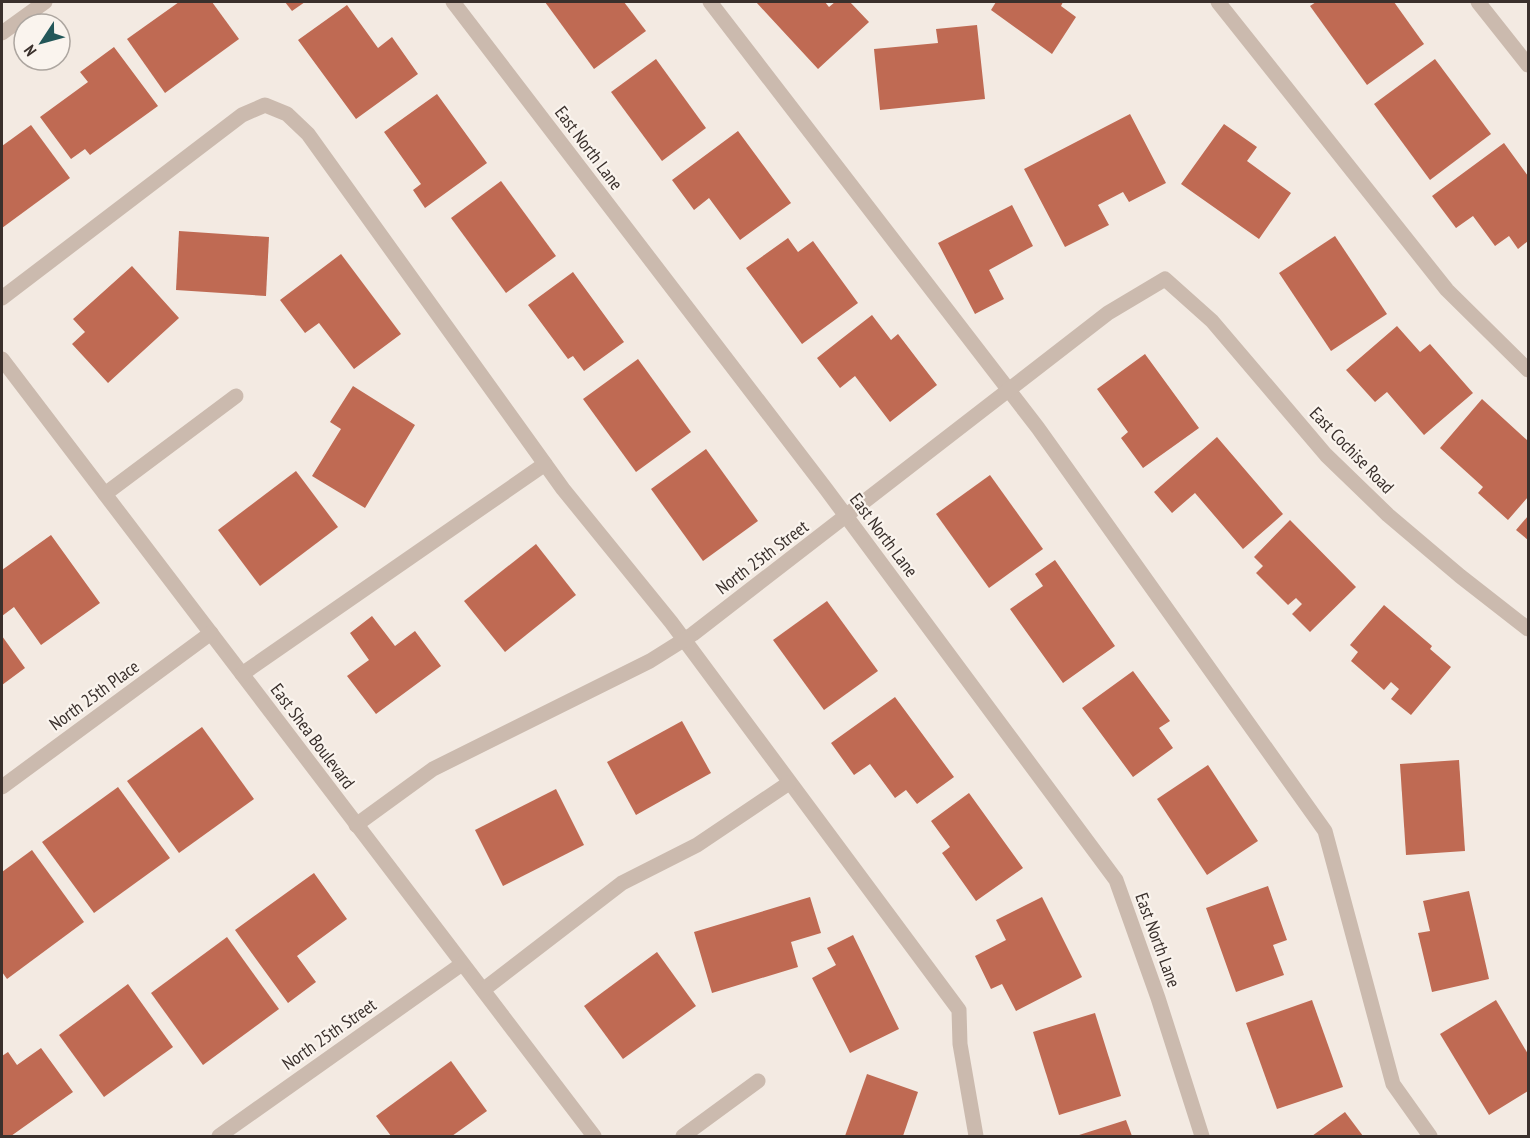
<svg xmlns="http://www.w3.org/2000/svg" width="1530" height="1138" font-family="'PT Sans Narrow',sans-serif">
<style>
.building{fill:#bf6a53}
.lines{fill:none;stroke-linecap:round;stroke-linejoin:round}
.minor{stroke:#cbbaae;stroke-width:15}
.labels{text-anchor:middle;dominant-baseline:central;stroke-width:4.5;stroke-linejoin:round;paint-order:stroke}
.street-label{font-size:18px;fill:#3a302c;stroke:#faf4ee}
</style>
<rect width="100%" height="100%" fill="#f3eae2"/>
<!-- building -->
<g class="building">
<polygon points="179,2 212,2 239,39 165,93 127,39"/>
<polygon points="285,2 305,2 292,11"/>
<polygon points="545,2 624,2 646,31 594,69"/>
<polygon points="756,2 825,2 829,7 835,2 850,2 869,22 818,69"/>
<polygon points="996,2 1063,2 1061,6 1076,17 1052,54 991,10"/>
<polygon points="1316,2 1394,2 1424,44 1367,85 1310,6"/>
<polygon points="347,5 378,48 392,37 418,74 356,119 298,40"/>
<polygon points="977,25 985,99 880,110 874,49 938,43 936,29"/>
<polygon points="114,47 158,106 90,155 85,149 71,159 40,117 88,82 80,72"/>
<polygon points="656,59 706,128 662,161 611,92"/>
<polygon points="1435,59 1491,134 1430,180 1374,104"/>
<polygon points="437,94 487,163 425,208 413,190 421,184 384,132"/>
<polygon points="1130,114 1166,183 1129,202 1123,192 1098,205 1109,225 1065,247 1024,169"/>
<polygon points="1224,124 1257,147 1247,161 1291,193 1259,239 1181,184"/>
<polygon points="31,125 70,178 2,228 2,146"/>
<polygon points="738,131 791,203 740,240 709,198 694,210 672,180"/>
<polygon points="1504,143 1528,176 1528,241 1518,249 1509,236 1495,246 1473,216 1456,228 1432,196"/>
<polygon points="501,181 556,256 506,293 451,218"/>
<polygon points="1012,205 1033,246 989,270 1004,299 975,314 938,243"/>
<polygon points="179,231 269,237 266,296 176,290"/>
<polygon points="1335,236 1387,314 1331,351 1279,273"/>
<polygon points="788,238 798,252 813,241 858,303 802,344 746,268"/>
<polygon points="341,254 401,334 354,369 319,323 305,333 280,300"/>
<polygon points="132,266 179,318 108,383 72,344 85,332 73,319"/>
<polygon points="573,272 624,342 584,371 573,356 568,359 528,305"/>
<polygon points="872,315 891,340 898,334 937,385 890,422 855,376 840,388 817,358"/>
<polygon points="1397,326 1420,352 1430,344 1473,393 1424,435 1387,392 1375,402 1346,370"/>
<polygon points="1145,354 1199,428 1143,468 1121,438 1128,432 1097,389"/>
<polygon points="638,359 691,432 636,472 583,399"/>
<polygon points="353,386 415,425 365,508 312,476 341,429 330,422"/>
<polygon points="1482,399 1528,441 1528,497 1508,520 1478,493 1483,487 1440,448"/>
<polygon points="1217,437 1283,514 1243,549 1195,493 1172,513 1154,492"/>
<polygon points="706,449 758,521 703,561 651,489"/>
<polygon points="296,471 338,527 260,586 218,530"/>
<polygon points="990,475 1043,549 989,588 936,514"/>
<polygon points="1528,516 1528,540 1516,530"/>
<polygon points="1290,520 1356,587 1310,632 1292,614 1302,604 1296,598 1288,605 1256,573 1263,566 1254,557"/>
<polygon points="51,535 100,603 41,645 14,607 2,616 2,570"/>
<polygon points="536,544 576,595 505,652 464,601"/>
<polygon points="1055,560 1115,646 1063,683 1010,609 1043,586 1035,574"/>
<polygon points="827,601 878,671 824,710 773,640"/>
<polygon points="1384,605 1432,646 1430,649 1451,667 1411,715 1391,699 1399,689 1391,682 1384,690 1351,661 1358,652 1350,645"/>
<polygon points="372,616 395,646 415,631 441,666 376,714 347,676 369,660 350,633"/>
<polygon points="2,636 25,668 2,685"/>
<polygon points="1133,671 1170,721 1159,728 1173,748 1133,777 1082,708"/>
<polygon points="895,697 954,777 917,804 906,790 895,798 870,764 854,775 831,743"/>
<polygon points="682,721 711,773 636,815 607,762"/>
<polygon points="202,727 254,799 179,853 127,781"/>
<polygon points="1459,760 1465,851 1406,855 1400,764"/>
<polygon points="1208,765 1258,841 1207,875 1157,799"/>
<polygon points="118,787 170,858 94,913 42,842"/>
<polygon points="556,789 584,845 503,886 475,830"/>
<polygon points="969,793 1023,868 976,901 942,853 950,847 931,821"/>
<polygon points="32,850 84,922 7,979 2,972 2,872"/>
<polygon points="314,873 347,919 297,956 316,982 288,1003 235,930"/>
<polygon points="1268,886 1287,940 1273,945 1284,975 1236,992 1206,908"/>
<polygon points="1469,891 1489,979 1432,992 1418,933 1430,931 1423,901"/>
<polygon points="810,897 821,933 791,942 798,967 712,993 694,932"/>
<polygon points="1042,897 1082,977 1016,1011 1002,984 991,989 975,956 1006,940 996,920"/>
<polygon points="853,935 899,1029 850,1053 812,978 836,965 827,948"/>
<polygon points="227,937 279,1009 203,1065 151,993"/>
<polygon points="657,952 696,1006 623,1059 584,1006"/>
<polygon points="128,984 173,1047 104,1097 59,1035"/>
<polygon points="1312,1000 1343,1087 1277,1109 1246,1023"/>
<polygon points="1496,1000 1528,1054 1528,1091 1489,1115 1440,1034"/>
<polygon points="1095,1013 1121,1096 1059,1115 1033,1032"/>
<polygon points="41,1048 73,1092 11,1136 2,1136 2,1056 8,1052 17,1065"/>
<polygon points="451,1061 487,1111 452,1136 391,1136 376,1116"/>
<polygon points="867,1074 918,1092 903,1136 845,1136"/>
<polygon points="1345,1112 1363,1136 1312,1136"/>
<polygon points="1126,1120 1132,1136 1076,1136"/>
</g>
<g class="lines">
<!-- minor -->
<g class="minor">
<polyline points="453,2 826,489 1116,880 1158,998 1202,1136"/>
<polyline points="710,2 1038,428 1325,831 1393,1084 1430,1136"/>
<polyline points="1218,2 1447,290 1528,370"/>
<polyline points="1478,2 1528,65"/>
<polyline points="2,33 45,2"/>
<polyline points="2,298 242,115 265,105 287,114 308,134 563,489 671,622 959,1010 960,1044 976,1136"/>
<polyline points="2,359 594,1136"/>
<polyline points="105,494 236,396"/>
<polyline points="242,674 545,464"/>
<polyline points="2,787 211,633"/>
<polyline points="356,825 433,769 650,661 693,634 1108,313 1165,279 1212,321 1326,455 1388,515 1460,576 1528,629"/>
<polyline points="483,990 622,883 697,845 789,783"/>
<polyline points="219,1136 462,964"/>
<polyline points="683,1136 758,1081"/>
</g>
</g>
<g class="labels">
<!-- street labels -->
<g class="street-label">
<text transform="translate(589 148) rotate(53)">East North Lane</text>
<text transform="translate(1352 450) rotate(46)">East Cochise Road</text>
<text transform="translate(884 535) rotate(53)">East North Lane</text>
<text transform="translate(762 557) rotate(-37)">North 25th Street</text>
<text transform="translate(94 695) rotate(-36)">North 25th Place</text>
<text transform="translate(313 736) rotate(53)">East Shea Boulevard</text>
<text transform="translate(1158 940) rotate(70)">East North Lane</text>
<text transform="translate(329 1034) rotate(-35)">North 25th Street</text>
</g>
</g>
<!-- border -->
<rect width="1530" height="1138" fill="none" stroke="#3a302c" stroke-width="6"/>
<!-- north arrow -->
<g transform="translate(42 42) rotate(234)"><circle r="28" fill="#faf4ee" stroke="#ada6a0" stroke-width="1.5"/>
<path d="M0-4.5L10 22L0 15L-10 22Z" fill="#235759"/>
<text y="-9" font-size="16" font-weight="bold" text-anchor="middle" fill="#3a302c">N</text>
</g>
</svg>
